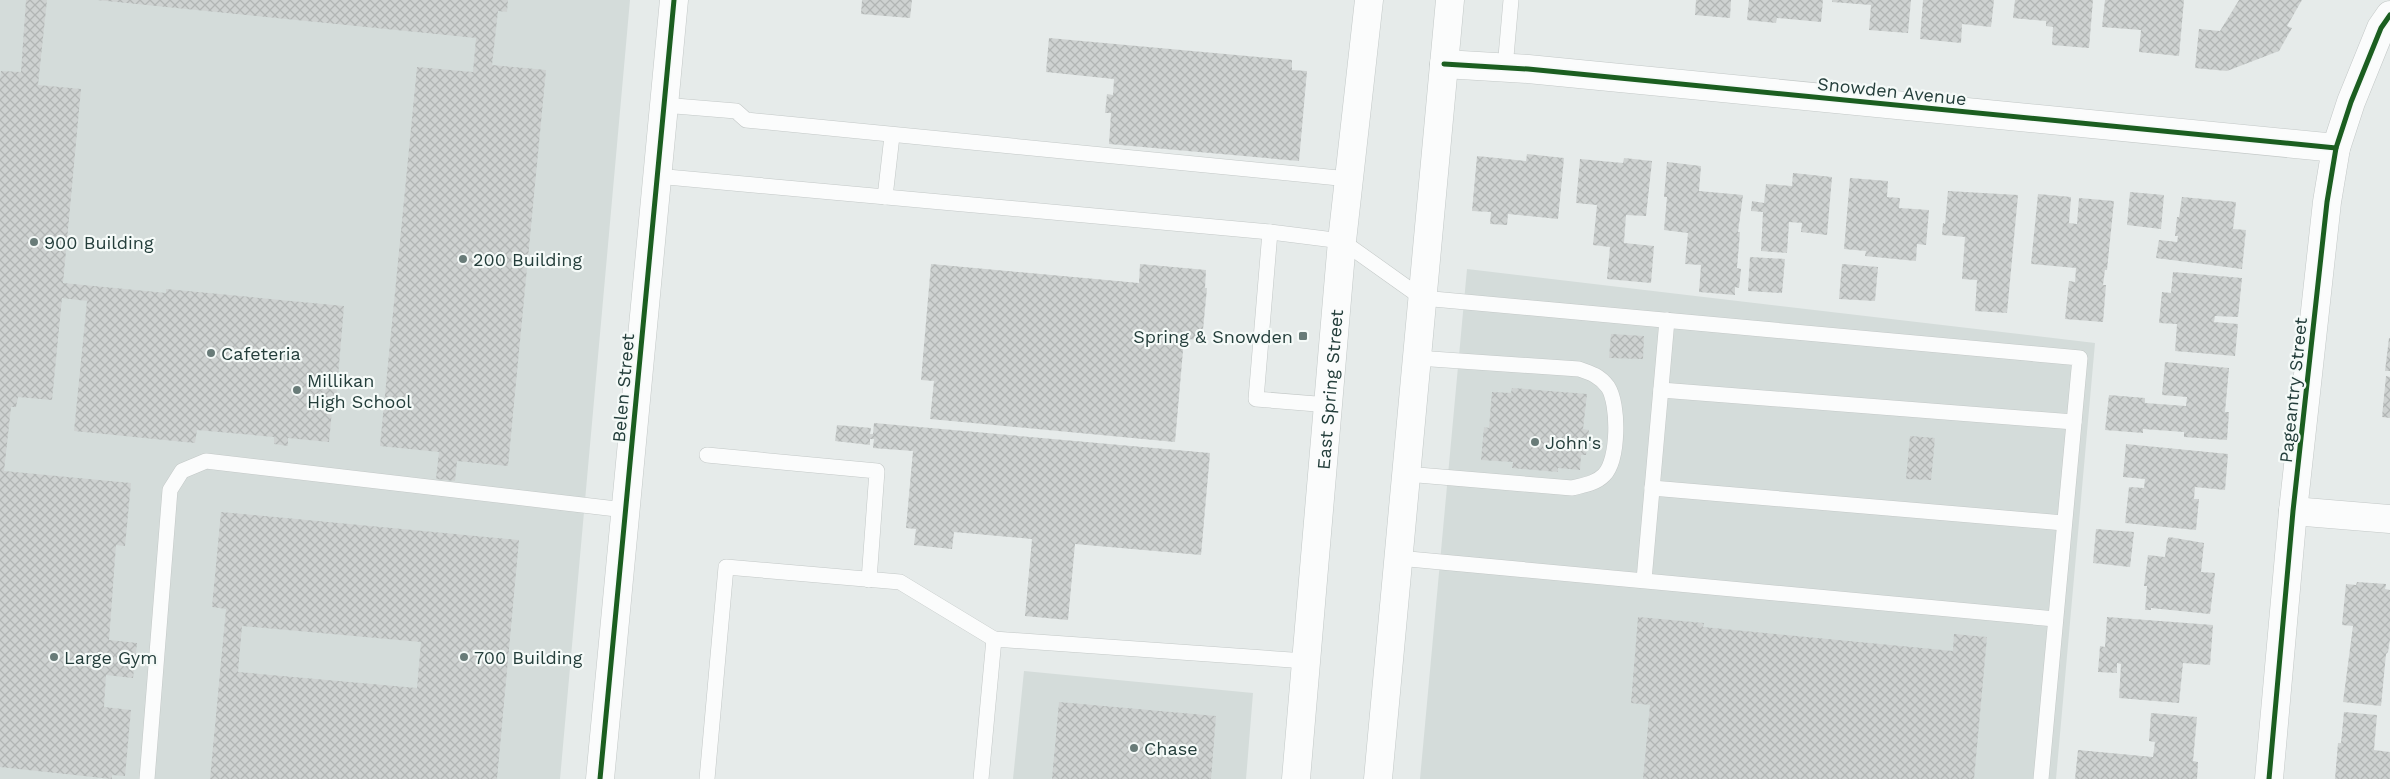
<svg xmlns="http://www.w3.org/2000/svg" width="2390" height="779" font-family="'Work Sans',sans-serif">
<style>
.built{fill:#d4dcda}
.building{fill:url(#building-cross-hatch);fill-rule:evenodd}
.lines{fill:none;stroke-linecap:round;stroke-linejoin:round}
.lane-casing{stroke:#c3c8c7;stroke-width:16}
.street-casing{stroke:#c3c8c7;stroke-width:29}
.secondary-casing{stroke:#c2c8c7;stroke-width:29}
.lane{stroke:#fbfcfc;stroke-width:15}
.street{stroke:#fbfcfc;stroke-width:28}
.secondary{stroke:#fbfcfc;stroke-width:28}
.cycleway-casing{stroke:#f5faf8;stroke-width:8}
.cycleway{stroke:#1b5e20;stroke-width:5}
.poi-dot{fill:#687b78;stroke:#f5faf8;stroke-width:2}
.labels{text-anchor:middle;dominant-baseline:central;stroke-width:4.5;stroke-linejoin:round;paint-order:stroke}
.street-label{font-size:18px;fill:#243e3b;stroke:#f5faf8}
.poi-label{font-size:18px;fill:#243e3b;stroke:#f5faf8;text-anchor:start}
</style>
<defs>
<pattern id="building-cross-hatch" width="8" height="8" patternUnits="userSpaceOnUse" patternTransform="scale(1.25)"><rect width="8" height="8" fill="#ced2d1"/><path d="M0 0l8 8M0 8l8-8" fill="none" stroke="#b1b5b4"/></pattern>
</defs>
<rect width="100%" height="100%" fill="#e6ebea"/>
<!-- built -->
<g class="built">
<polygon points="0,0 630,0 560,779 0,779"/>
<polygon points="1467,269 2095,343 2056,779 1420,779"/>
<polygon points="1024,671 1253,693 1246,779 1013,779"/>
</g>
<!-- building -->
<g class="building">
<polygon points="26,0 47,0 38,85 81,89 63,283 166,293 166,289 344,306 336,400 333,400 329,442 288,438 288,446 274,444 274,437 197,430 195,443 74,431 87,301 62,298 52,400 18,397 16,407 11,407 4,471 131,483 125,546 116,545 109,640 137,643 133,678 106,675 104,707 131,710 125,776 112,775 112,779 0,767 0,78 1,71 21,72"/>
<polygon points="97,0 508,0 507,12 498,11 492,65 546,70 508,466 457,461 455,481 436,479 439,452 380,446 417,67 473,72 476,38"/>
<polygon points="862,0 912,0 910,18 861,14"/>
<polygon points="1696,0 1731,0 1730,18 1695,15"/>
<polygon points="1749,0 1823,0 1821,22 1777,18 1776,23 1747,20"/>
<polygon points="1832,0 1911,0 1908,33 1869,30 1871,5 1832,2"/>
<polygon points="1923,0 1994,0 1991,27 1962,24 1961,43 1920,39"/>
<polygon points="2015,0 2093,0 2089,48 2052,45 2053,27 2046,26 2046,21 2013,18"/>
<polygon points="2105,0 2184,0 2179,56 2139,52 2141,30 2102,27"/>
<polygon points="2239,0 2302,0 2287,26 2292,28 2279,51 2227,71 2195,68 2199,29 2220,31"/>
<polygon points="1049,38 1292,60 1292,70 1307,71 1299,161 1109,144 1111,113 1105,113 1107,94 1113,95 1114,79 1046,72"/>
<polygon points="1527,154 1564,158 1558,219 1508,214 1507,225 1490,224 1491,212 1472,211 1477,156 1526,161"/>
<polygon points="1624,158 1652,161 1646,216 1626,215 1624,243 1654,246 1651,283 1607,279 1610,247 1593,245 1597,205 1576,203 1580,159 1623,163"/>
<polygon points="1667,162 1701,166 1699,191 1743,195 1738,232 1740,232 1737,268 1741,269 1739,288 1735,287 1735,295 1699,292 1701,265 1685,264 1688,233 1664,230 1667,197 1664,197"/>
<polygon points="1793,173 1832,177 1827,235 1801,232 1802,223 1789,222 1787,253 1761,251 1763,212 1751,211 1752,201 1764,203 1766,184 1792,186"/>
<polygon points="1850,178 1888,181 1887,197 1900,198 1899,208 1929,210 1926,245 1917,244 1916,261 1865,256 1866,251 1844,249"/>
<polygon points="1948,191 2018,195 2007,313 1975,311 1977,280 1962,279 1965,237 1942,235 1943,223 1945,224"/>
<polygon points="2130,192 2164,195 2161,229 2127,225"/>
<polygon points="2038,194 2071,197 2069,223 2077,224 2079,198 2114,201 2107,270 2105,270 2103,285 2106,285 2103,322 2065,319 2069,281 2075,282 2076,268 2031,264"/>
<polygon points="2182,197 2236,202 2233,229 2246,230 2242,269 2156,258 2159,240 2177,242 2178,236 2175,236 2177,217 2179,217"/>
<polygon points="1750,257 1785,259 1782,293 1748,291"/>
<polygon points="931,264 1139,283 1140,264 1206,270 1205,288 1207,288 1202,340 1184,339 1175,442 930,419 934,381 921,380"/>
<polygon points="1842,264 1878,267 1875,301 1839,299"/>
<polygon points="2173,272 2242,278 2238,317 2215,316 2214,322 2238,324 2235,356 2175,351 2177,324 2159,323 2162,292 2171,293"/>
<polygon points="1611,334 1644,336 1643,359 1609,358"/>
<polygon points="2389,338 2390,338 2390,371 2385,371"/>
<polygon points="2165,362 2229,368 2225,412 2229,412 2227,440 2184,437 2184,432 2143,429 2143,433 2105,430 2109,395 2145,398 2145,403 2186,406 2187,397 2162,395"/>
<polygon points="2386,376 2390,377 2390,418 2382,417"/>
<polygon points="1512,388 1587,394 1583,429 1589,430 1586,455 1581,455 1580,470 1558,468 1558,472 1512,468 1513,462 1481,460 1484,427 1489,428 1492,392 1511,393"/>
<polygon points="874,423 1210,453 1201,555 1075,544 1068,620 1025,616 1032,539 954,532 952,549 914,545 916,529 906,528 913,451 873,448 874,439 870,439 870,445 835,441 837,425 871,428 870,434 873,434"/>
<polygon points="1910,436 1935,438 1931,480 1906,479"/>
<polygon points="2126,444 2228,454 2225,490 2195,487 2194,499 2199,499 2196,530 2125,523 2129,487 2144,488 2145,479 2123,477"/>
<path d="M221,512L519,540L497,779H210L226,609L212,607ZM242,626L421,642L417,688L238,672Z"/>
<polygon points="2096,529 2134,532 2130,567 2093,563"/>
<polygon points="2169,537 2204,543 2201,572 2215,573 2210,614 2151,608 2151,610 2145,610 2147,586 2144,586 2148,555 2165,557 2167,540"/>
<polygon points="2357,582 2386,584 2385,589 2390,590 2390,639 2388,652 2386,654 2381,706 2343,702 2353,626 2342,625 2346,584 2356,585"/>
<polygon points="1638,617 1704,623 1703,627 1953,651 1954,634 1987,637 1974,779 1643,779 1650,705 1631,703"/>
<polygon points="2107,617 2213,625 2210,665 2183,663 2179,703 2119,698 2121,664 2117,663 2117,673 2098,672 2100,646 2105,647"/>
<polygon points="1059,702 1216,716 1211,779 1052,779"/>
<polygon points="2344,712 2377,715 2374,750 2390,752 2390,779 2335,779 2338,743 2341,743"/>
<polygon points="2151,713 2197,717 2193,761 2198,762 2197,779 2075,779 2078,750 2153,757 2155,742 2149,741"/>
</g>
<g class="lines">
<defs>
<g id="lane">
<polyline points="1505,68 1511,0"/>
<polyline points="663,105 736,111 746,120 1349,179"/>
<polyline points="656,176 1270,232 1342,241 1422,298 2080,358 2041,779"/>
<polyline points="885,197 892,136"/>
<polyline points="1270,232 1256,399 1329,405"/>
<polyline points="1661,390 2074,422"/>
<polyline points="707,455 877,471 869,580"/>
<path d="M1406,474L1572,488C1583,485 1595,484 1604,475C1619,460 1619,404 1608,387C1600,376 1591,373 1579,369L1417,358"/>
<polyline points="1652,488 2064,523"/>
<polyline points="1398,558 2055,619"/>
<polyline points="1644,580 1667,320"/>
<polyline points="147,779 170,490 182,471 206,461 625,510"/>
<polyline points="707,779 726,567 900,582 994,639"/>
<polyline points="981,779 994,639 1306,661"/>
</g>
<g id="street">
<polyline points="1444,64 1528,69 2336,148"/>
<polyline points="2293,511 2390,519"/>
<polyline points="600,779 674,0"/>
<polyline points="2269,779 2293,511 2327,202 2336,148 2351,102 2381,28 2390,15"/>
</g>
<g id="secondary">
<path id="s1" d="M1296,779L1342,241L1369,0"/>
<polyline points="1378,779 1450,0"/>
</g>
</defs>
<!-- lane casing -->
<use href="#lane" class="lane-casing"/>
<!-- street casing -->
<use href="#street" class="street-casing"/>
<!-- secondary casing -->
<use href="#secondary" class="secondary-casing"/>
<!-- lane -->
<use href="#lane" class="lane"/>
<!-- street -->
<use href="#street" class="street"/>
<!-- secondary -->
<use href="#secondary" class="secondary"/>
<defs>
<g id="cycleway">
<polyline points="1444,64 1528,69 2336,148"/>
<polyline points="600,779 674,0"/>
<polyline points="2269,779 2293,511 2327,202 2336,148 2351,102 2381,28 2390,15"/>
</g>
</defs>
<!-- cycleway casing -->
<use href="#cycleway" class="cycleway-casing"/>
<!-- cycleway -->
<use href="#cycleway" class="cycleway"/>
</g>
<!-- markers -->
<g class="poi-dot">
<circle cx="34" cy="242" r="5"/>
<circle cx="463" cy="259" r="5"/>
<rect x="1298" y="331" width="10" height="10" rx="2.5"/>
<circle cx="211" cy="353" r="5"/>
<circle cx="297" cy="390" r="5"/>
<circle cx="1535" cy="442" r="5"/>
<circle cx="54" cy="657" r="5"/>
<circle cx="464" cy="657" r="5"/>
<circle cx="1134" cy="748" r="5"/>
</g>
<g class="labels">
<!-- street labels -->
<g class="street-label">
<text transform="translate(1892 91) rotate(6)">Snowden Avenue</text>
<text transform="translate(623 388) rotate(-85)">Belen Street</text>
<text stroke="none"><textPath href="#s1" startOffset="391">East Spring Street</textPath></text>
<text transform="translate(2293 390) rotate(-84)">Pageantry Street</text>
</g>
<!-- poi labels -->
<g class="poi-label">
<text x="44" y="242">900 Building</text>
<text x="473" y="259">200 Building</text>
<text x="1293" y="336" text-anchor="end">Spring &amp; Snowden</text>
<text x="221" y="353">Cafeteria</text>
<text x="307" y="380">Millikan<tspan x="307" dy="21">High School</tspan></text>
<text x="1545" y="442">John's</text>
<text x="64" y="657">Large Gym</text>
<text x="474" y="657">700 Building</text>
<text x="1144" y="748">Chase</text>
</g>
</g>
</svg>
